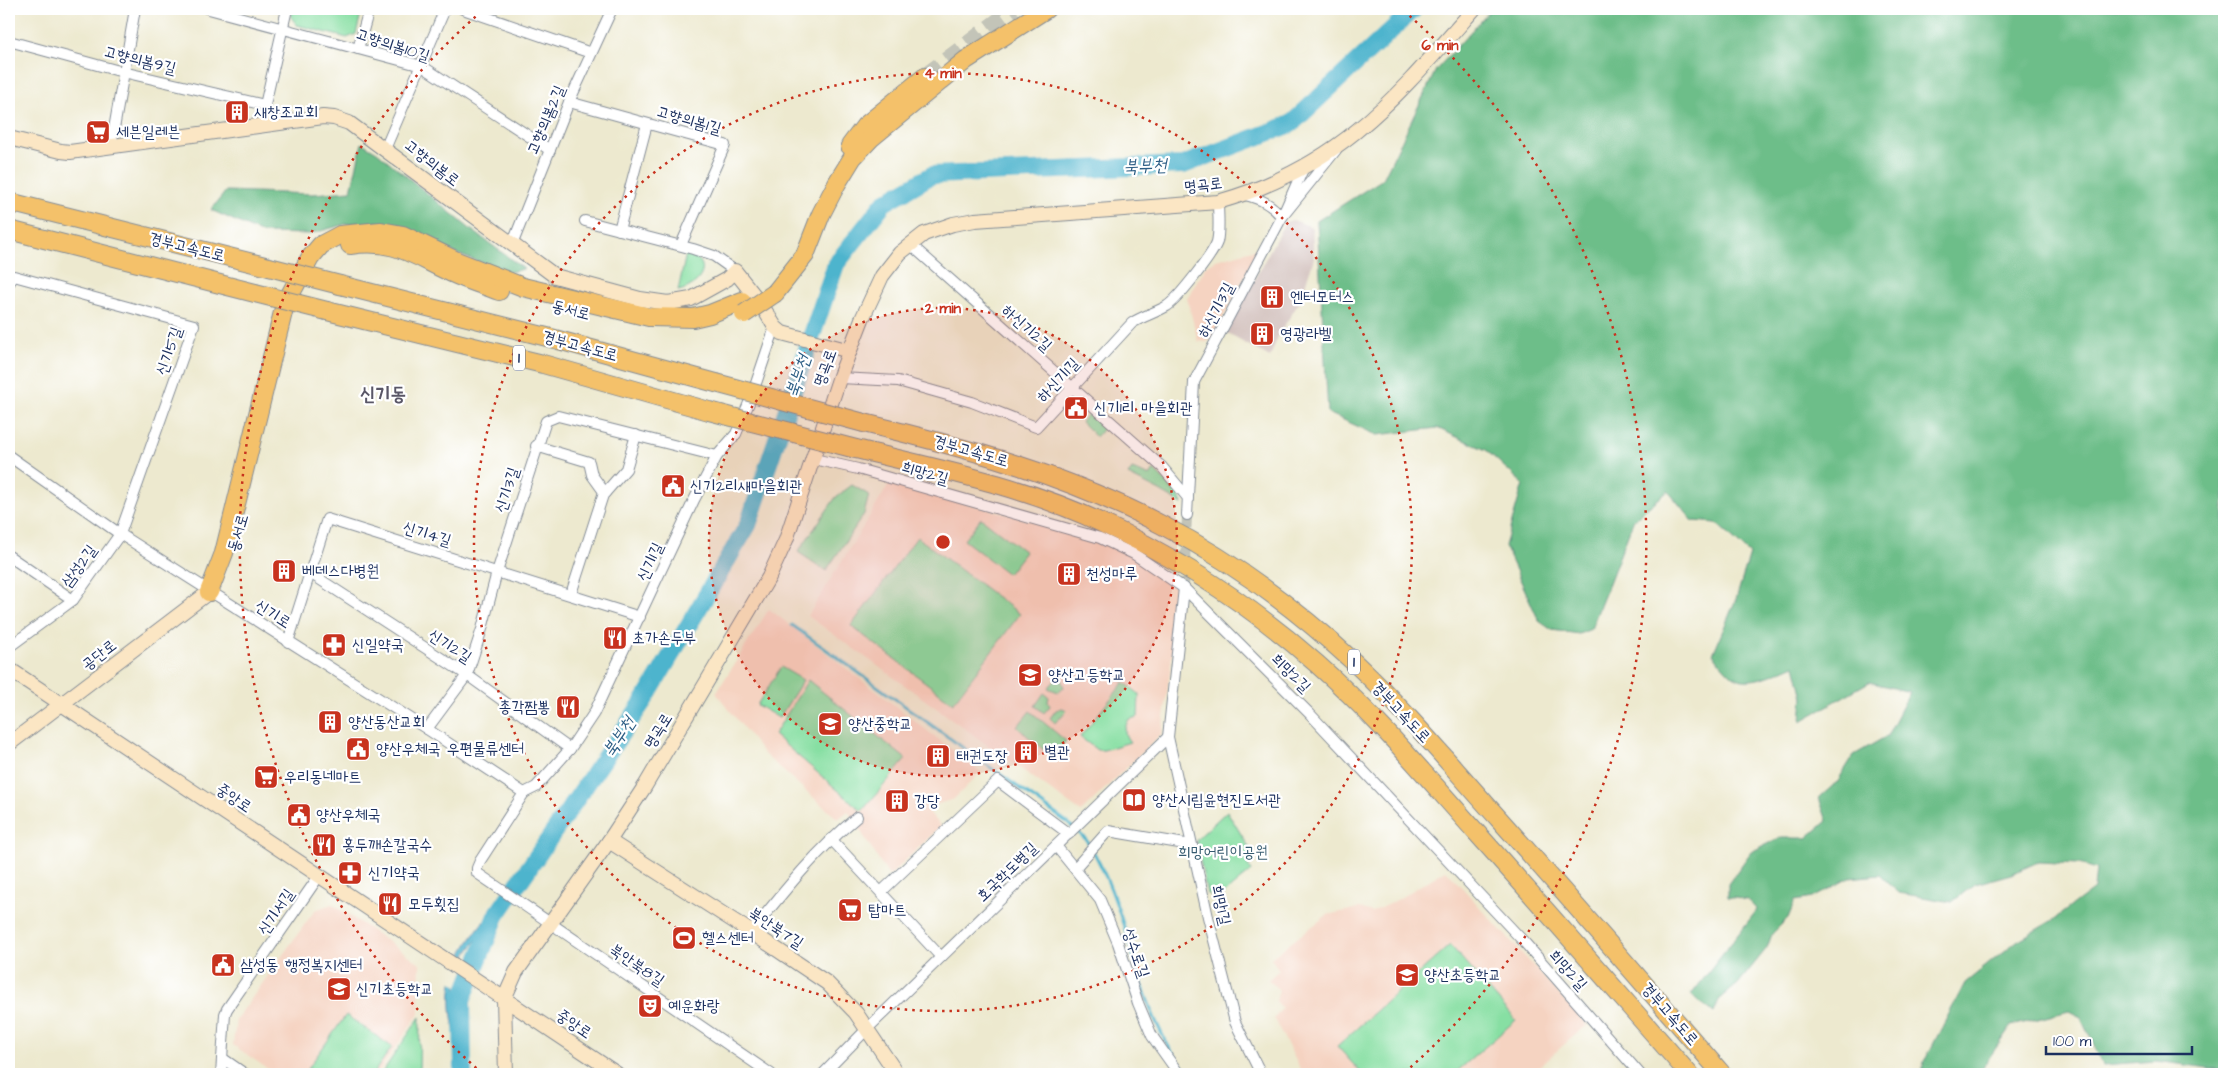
<svg xmlns="http://www.w3.org/2000/svg" width="2233" height="1083" font-family="'Architects Daughter','Poor Story',sans-serif">
<style>
.built{fill:#f5d3c1}
.industrial{fill:#d1c0bc}
.green{fill:#87dfa3;stroke:#518780}
.forest{fill:#6dbe89;stroke:#447674}
.water{fill:#4eb4cd;stroke:#347296}
.pier{fill:#ede9cf}
.lines{fill:none;stroke-linecap:round;stroke-linejoin:round}
.stream{stroke:#4eb4cd;stroke-width:3}
.river{stroke:#4eb4cd;stroke-width:18}
.street-tunnel{stroke:#c3c4b8;stroke-width:10;stroke-dasharray:10 5;stroke-linecap:butt}
.highway-tunnel{stroke:#c3c4b8;stroke-width:18;stroke-dasharray:18 9;stroke-linecap:butt}
.street-casing{stroke:#848c96;stroke-width:12}
.secondary-casing{stroke:#848c96;stroke-width:16}
.highway-casing{stroke:#848c96;stroke-width:20}
.street{stroke:#fff;stroke-width:10}
.secondary{stroke:#fbe6c4;stroke-width:14}
.highway{stroke:#f4c16b;stroke-width:18}
.highway-bridge-casing{stroke:#848c96;stroke-width:20;stroke-linecap:butt}
.highway-bridge{stroke:#f4c16b;stroke-width:18}
.ring{fill:none;stroke:#c8321e;stroke-width:2.5;stroke-dasharray:2.5 5}
.labels{text-anchor:middle;dominant-baseline:central;stroke-width:4.5;stroke-linejoin:round;paint-order:stroke}
.shield{fill:#fff;stroke:#5f6d8e;stroke-width:1}
.shield-label{font-size:15px;font-weight:bold;fill:#1b2f5e}
.street-label{font-size:16px;fill:#1b2f5e;stroke:#fff}
.poi-label{font-size:16px;fill:#1b2f5e;stroke:#fff;text-anchor:start}
.park-label{font-size:16px;fill:#365b6f;stroke:#fff}
.water-label{font-size:18px;font-style:italic;fill:#2d5e85;stroke:#fff}
.quarter-label{font-size:19px;font-weight:bold;fill:#5a5767;stroke:#fff}
.centre{fill:#c8321e;stroke:#fff;stroke-width:2.5}
.ring-label{font-size:15px;text-anchor:middle;font-weight:bold;fill:#c8321e;stroke:#fff;stroke-width:4.5;stroke-linejoin:round;paint-order:stroke}
</style>
<rect width="100%" height="100%" fill="#fff"/>
<filter id="ink" filterUnits="userSpaceOnUse"><feTurbulence type="fractalNoise" baseFrequency=".02" numOctaves="2"/><feDisplacementMap in="SourceGraphic" scale="10" xChannelSelector="R" yChannelSelector="G"/><feConvolveMatrix kernelMatrix="1 2 1 2 8 2 1 2 1" color-interpolation-filters="sRGB"/></filter>
<filter id="wash" filterUnits="userSpaceOnUse"><feTurbulence type="fractalNoise" baseFrequency=".0096" numOctaves="4" result="noise"/><feDisplacementMap in="SourceGraphic" scale="20" xChannelSelector="R" yChannelSelector="G"/><feGaussianBlur stdDeviation="1.12" result="paint"/><feColorMatrix in="noise" values="0 0 0 0 0 0 0 0 0 0 0 0 0 0 0 0 0 1.4 0 .05"/><feComposite in="paint" operator="in"/></filter>
<g filter="url(#wash)">
<rect width="100%" height="100%" fill="#ede9cf"/>
<!-- built -->
<g class="built">
<polygon points="1256,249 1256,255 1212,339 1206,342 1198,341 1187,298 1206,266 1216,260"/>
<polygon points="890,483 1094,538 1128,554 1181,586 1162,733 1081,812 808,616"/>
<polygon points="769,609 981,772 954,799 935,805 929,812 941,826 889,876 848,811 838,819 765,755 716,693"/>
<polygon points="1446,870 1587,1025 1530,1074 1303,1074 1274,1019 1282,1008 1276,1001 1279,990 1268,980 1279,970 1271,958 1327,915 1360,908 1372,912 1395,901"/>
<polygon points="332,904 420,963 419,1014 377,1074 275,1074 233,1045 236,1020 315,910"/>
</g>
<!-- industrial -->
<polygon class="industrial" points="1293,220 1312,227 1314,258 1300,301 1279,334 1270,357 1226,333 1285,222"/>
<!-- green -->
<g class="green">
<polygon points="293,9 362,9 356,34 347,38 297,25 291,17"/>
<path d="M686,254C716,261 700,287 678,291Z"/>
<polygon points="1092,410 1107,424 1096,437 1081,422"/>
<polygon points="1132,469 1150,476 1154,470 1178,494 1182,504 1158,490 1128,475"/>
<polygon points="852,485 869,495 864,514 826,571 798,552 836,497"/>
<polygon points="981,518 1025,552 1008,574 964,540"/>
<polygon points="917,537 1020,614 953,703 851,626"/>
<polygon points="781,667 803,680 779,718 757,705"/>
<polygon points="1060,675 1064,688 1058,692 1048,688"/>
<polygon points="808,680 906,759 862,811 774,735"/>
<path d="M1124,682L1139,694L1138,717L1129,719C1124,728 1123,734 1130,742L1104,750H1097L1080,737Z"/>
<polygon points="1044,693 1049,697 1048,702 1050,706 1044,713 1035,706"/>
<polygon points="1062,708 1067,710 1055,723 1050,718 1056,710"/>
<polygon points="1030,711 1066,741 1052,757 1017,727"/>
<polygon points="1227,811 1253,854 1246,860 1251,871 1221,896 1207,894 1196,840"/>
<polygon points="1450,945 1516,1020 1454,1074 1362,1074 1337,1046"/>
<polygon points="346,1015 392,1047 373,1074 304,1074"/>
<polygon points="420,1017 419,1074 381,1074"/>
</g>
<!-- forest -->
<g class="forest">
<path d="M1491,9H2224V1070L2156,1061L2103,1065L2081,1017L2069,1011L2011,1026L1978,1074H1922L1924,1062L1965,983L2017,941L2053,920L2094,889L2096,869L2079,864L2038,862L2011,874L1975,884L1952,902L1899,893L1880,875L1849,878L1812,898L1795,901L1788,918L1772,934L1767,948L1738,984L1719,1000L1714,1013L1691,995L1757,910L1748,900L1728,897V884L1751,852L1779,838H1807L1827,821L1819,798L1837,782L1854,755L1887,736L1910,692L1869,682L1801,721L1803,697L1795,665C1780,671 1751,687 1734,677C1727,673 1719,661 1713,654L1736,599L1750,554L1716,523L1693,521L1668,491L1634,519L1591,629L1579,634L1552,630L1539,621L1505,546L1523,484L1486,450L1437,428L1377,435L1328,413L1317,221L1383,179L1436,70Z"/>
<polygon points="362,143 377,152 469,228 524,269 509,272 457,254 404,227 376,222 346,224 310,234 262,233 211,210 226,191 313,194 351,191"/>
</g>
<!-- water -->
<path class="water" d="M483,922L489,924L467,953L457,984L456,1020L466,1045L471,1074H464C463,1060 458,1047 455,1033C444,986 454,959 483,922Z"/>
<!-- pier -->
<polygon class="pier" points="459,953 468,959 459,987 449,980"/>
<g class="lines">
<!-- stream -->
<path class="stream" d="M792,625L1068,823C1074,829 1082,835 1087,841C1096,854 1102,868 1108,882C1134,943 1144,1024 1188,1074"/>
<!-- river -->
<polyline class="river" points="463,1074 462,1000 496,916 645,699 748,525 836,264 884,203 932,175 1183,165 1291,124 1414,9"/>
</g>
</g>
<g filter="url(#ink)">
<g class="lines">
<!-- street-tunnel -->
<polyline class="street-tunnel" points="1184,588 1187,515"/>
<!-- highway-tunnel -->
<polyline class="highway-tunnel" points="925,77 1015,9"/>
<defs>
<g id="street">
<polyline points="209,9 422,66 550,150"/>
<polyline points="463,9 591,53"/>
<polyline points="9,41 123,72 265,105"/>
<polyline points="358,49 369,9"/>
<polyline points="569,102 725,145 681,245"/>
<polyline points="266,125 265,105 287,9"/>
<polyline points="111,146 135,9"/>
<polyline points="385,149 445,9"/>
<path d="M1245,195C1261,199 1271,204 1282,217L1304,167"/>
<polyline points="585,221 693,249 714,256 735,271"/>
<polyline points="619,230 647,124"/>
<polyline points="910,244 1162,467 1188,498"/>
<polyline points="512,245 569,102 612,9"/>
<polyline points="9,283 14,276 194,325 120,534 73,600 9,647"/>
<path d="M840,378L898,381L972,402L1036,427L1132,323C1143,316 1155,313 1167,306C1178,299 1213,254 1217,242C1220,230 1218,214 1218,202"/>
<polyline points="536,446 589,462 592,475 605,493"/>
<polyline points="9,456 120,534 427,729 524,793"/>
<polyline points="814,459 858,469 1100,538 1134,554 1184,588 1310,714 1525,943 1640,1074"/>
<polyline points="1187,515 1194,382 1282,217 1336,150"/>
<polyline points="9,556 73,600"/>
<polyline points="310,573 467,675 570,749"/>
<polyline points="1184,588 1168,737 1208,917 1235,1022 1261,1074"/>
<polyline points="571,594 603,495 626,469 636,435"/>
<polyline points="288,642 327,519 640,617"/>
<polyline points="427,729 467,675 482,629 497,572 546,421 558,416 717,456"/>
<polyline points="524,793 536,787 570,749 594,713 694,500 717,456 736,434 751,398 775,327"/>
<polyline points="524,793 480,861 477,868 477,873 771,1074"/>
<polyline points="831,839 941,957"/>
<polyline points="1056,846 1100,900 1118,943 1138,1003 1152,1036 1179,1074"/>
<polyline points="1075,868 1108,831 1191,845"/>
<polyline points="881,892 998,781 1069,834"/>
<path d="M751,932C785,890 815,852 857,817"/>
<polyline points="222,1058 245,1074"/>
<polyline points="221,1074 225,1014 227,1009 319,876"/>
<polyline points="823,1074 867,1029 1168,737"/>
</g>
<g id="secondary">
<polyline points="9,138 61,151 70,152 323,117 334,118 349,123 555,276 640,299 668,303 691,299 727,279 735,271 761,304 775,327 782,333 850,351"/>
<polyline points="9,669 617,1074"/>
<polyline points="9,744 209,592"/>
<polyline points="609,841 751,932 827,983 856,1013 897,1074"/>
<path d="M506,1074L504,999L516,972L609,841L645,786L769,577L786,540L840,376L862,319L882,276L900,253L924,234L953,224L975,220L1218,202C1339,168 1395,99 1474,9"/>
</g>
<g id="highway">
<polyline points="850,146 865,126 925,77"/>
<polyline points="9,202 269,267"/>
<polyline points="9,230 255,293"/>
<path d="M350,245C395,238 414,256 452,273C467,280 483,285 499,291"/>
<polyline points="340,285 551,338 716,383"/>
<polyline points="775,293 805,255 821,214 837,183 853,157 871,138 966,60 1046,9"/>
<polyline points="327,311 543,364 709,411"/>
<path d="M864,423C967,448 1067,475 1162,525C1232,561 1298,610 1356,664C1407,712 1452,767 1499,819C1574,903 1648,989 1722,1074"/>
<path d="M856,449C939,469 1024,486 1102,523C1180,559 1253,607 1317,664C1375,715 1425,775 1476,832C1548,912 1618,993 1689,1074"/>
<polyline points="209,592 224,553 285,304 310,258 321,245 340,235 381,231 403,235 457,261 523,287 649,317 693,318 710,314 742,301"/>
</g>
</defs>
<!-- street casing -->
<use href="#street" class="street-casing"/>
<!-- secondary casing -->
<use href="#secondary" class="secondary-casing"/>
<!-- highway casing -->
<use href="#highway" class="highway-casing"/>
<!-- street -->
<use href="#street" class="street"/>
<!-- secondary -->
<use href="#secondary" class="secondary"/>
<!-- highway -->
<use href="#highway" class="highway"/>
<defs>
<g id="highway-bridge">
<polyline points="269,267 340,285"/>
<polyline points="255,293 327,311"/>
<polyline points="744,314 775,293"/>
<polyline points="716,383 864,423"/>
<polyline points="709,411 856,449"/>
</g>
</defs>
<!-- highway-bridge casing -->
<use href="#highway-bridge" class="highway-bridge-casing"/>
<!-- highway-bridge -->
<use href="#highway-bridge" class="highway-bridge"/>
</g>
</g>
<!-- distance rings -->
<circle cx="943" cy="542" r="234" fill="#c8321e" fill-opacity=".12"/>
<g class="ring">
<circle cx="943" cy="542" r="234"/>
<circle cx="943" cy="542" r="469"/>
<path d="M482 1073A703 703 0 0 1 482 11M1404 11A703 703 0 0 1 1404 1073"/>
</g>
<!-- icons -->
<defs>
<symbol id="building-square" viewBox="-11 -11 22 22"><rect x="-9" y="-9" width="18" height="18" rx="4" fill="#c8321e" stroke="#fff"/><path d="M-4-6H4V6H1V3H-1V6H-4ZM-2.5-4.3h1.7v1.8h-1.7ZM.8-4.3h1.7v1.8H.8ZM-2.5-1h1.7V.8h-1.7ZM.8-1h1.7V.8H.8Z" fill="#fff"/></symbol>
<symbol id="supermarket-square" viewBox="-11 -11 22 22"><rect x="-9" y="-9" width="18" height="18" rx="4" fill="#c8321e" stroke="#fff"/><path d="M-6-5.5h2.5l.6 2H6L4.5 2H-2.5L-4.4-4H-6ZM-1.5 3.2a1.3 1.3 0 1 0 .1 0ZM3 3.2a1.3 1.3 0 1 0 .1 0Z" fill="#fff"/></symbol>
<symbol id="civic-square" viewBox="-11 -11 22 22"><rect x="-9" y="-9" width="18" height="18" rx="4" fill="#c8321e" stroke="#fff"/><path d="M-.6-6.5H3V-4.5H.6V-3L4-1V1h2V6H-6V1h2V-1L-.6-3ZM-1.2 2.5V6h2.4V2.5Z" fill="#fff"/></symbol>
<symbol id="restaurant-square" viewBox="-11 -11 22 22"><rect x="-9" y="-9" width="18" height="18" rx="4" fill="#c8321e" stroke="#fff"/><path d="M-5-6h1v4h1v-4h1v4h1v-4h1v5L-1.5 .5V6h-2V.5L-5-1ZM5-6V6H3V1.5H1.5Q1.5-4 5-6Z" fill="#fff"/></symbol>
<symbol id="pharmacy-square" viewBox="-11 -11 22 22"><rect x="-9" y="-9" width="18" height="18" rx="4" fill="#c8321e" stroke="#fff"/><path d="M-2-6h4v4h4v4h-4v4h-4v-4h-4v-4h4Z" fill="#fff"/></symbol>
<symbol id="school-square" viewBox="-11 -11 22 22"><rect x="-9" y="-9" width="18" height="18" rx="4" fill="#c8321e" stroke="#fff"/><path d="M0-5L7-2L0 1L-7-2ZM-4 1L0 2.5L4 1V4Q0 6-4 4Z" fill="#fff"/></symbol>
<symbol id="library-square" viewBox="-11 -11 22 22"><rect x="-9" y="-9" width="18" height="18" rx="4" fill="#c8321e" stroke="#fff"/><path d="M-6-4Q-3-5.5-.7-3.5V5Q-3 3-6 4ZM6-4Q3-5.5 .7-3.5V5Q3 3 6 4Z" fill="#fff"/></symbol>
<symbol id="stadium-square" viewBox="-11 -11 22 22"><rect x="-9" y="-9" width="18" height="18" rx="4" fill="#c8321e" stroke="#fff"/><path d="M0-5a6.5 5 0 1 0 0 10a6.5 5 0 1 0 0-10ZM-3.5-1.8h7v3.6h-7Z" fill="#fff"/></symbol>
<symbol id="theatre-square" viewBox="-11 -11 22 22"><rect x="-9" y="-9" width="18" height="18" rx="4" fill="#c8321e" stroke="#fff"/><path d="M-5-5.5Q0-4 5-5.5V0Q5 5 0 6Q-5 5-5 0ZM-3.3-2.5H-1v1.5H-3.3ZM1-2.5H3.3v1.5H1ZM-2.8 1Q0 5.5 2.8 1Z" fill="#fff"/></symbol>
</defs>
<g fill-rule="evenodd">
<use href="#building-square" x="223" y="98" width="28" height="28"/>
<use href="#supermarket-square" x="84" y="118" width="28" height="28"/>
<use href="#building-square" x="1258" y="283" width="28" height="28"/>
<use href="#building-square" x="1248" y="320" width="28" height="28"/>
<use href="#civic-square" x="1062" y="394" width="28" height="28"/>
<use href="#civic-square" x="659" y="472" width="28" height="28"/>
<use href="#building-square" x="270" y="557" width="28" height="28"/>
<use href="#building-square" x="1055" y="560" width="28" height="28"/>
<use href="#restaurant-square" x="601" y="624" width="28" height="28"/>
<use href="#pharmacy-square" x="320" y="631" width="28" height="28"/>
<use href="#school-square" x="1016" y="661" width="28" height="28"/>
<use href="#restaurant-square" x="554" y="693" width="28" height="28"/>
<use href="#building-square" x="316" y="708" width="28" height="28"/>
<use href="#school-square" x="816" y="710" width="28" height="28"/>
<use href="#civic-square" x="344" y="735" width="28" height="28"/>
<use href="#building-square" x="1012" y="738" width="28" height="28"/>
<use href="#building-square" x="924" y="742" width="28" height="28"/>
<use href="#supermarket-square" x="252" y="763" width="28" height="28"/>
<use href="#library-square" x="1120" y="786" width="28" height="28"/>
<use href="#building-square" x="883" y="787" width="28" height="28"/>
<use href="#civic-square" x="285" y="801" width="28" height="28"/>
<use href="#restaurant-square" x="310" y="831" width="28" height="28"/>
<use href="#pharmacy-square" x="336" y="859" width="28" height="28"/>
<use href="#restaurant-square" x="376" y="890" width="28" height="28"/>
<use href="#supermarket-square" x="836" y="896" width="28" height="28"/>
<use href="#stadium-square" x="670" y="924" width="28" height="28"/>
<use href="#civic-square" x="209" y="951" width="28" height="28"/>
<use href="#school-square" x="1393" y="961" width="28" height="28"/>
<use href="#school-square" x="325" y="975" width="28" height="28"/>
<use href="#theatre-square" x="636" y="992" width="28" height="28"/>
</g>
<g class="labels">
<!-- shield labels -->
<g class="shield">
<rect x="513" y="345.5" width="12" height="25" rx="4"/>
<rect x="1348" y="649.5" width="12" height="25" rx="4"/>
</g>
<g class="shield-label">
<text x="519" y="358">1</text>
<text x="1354" y="662">1</text>
</g>
<!-- street labels -->
<g class="street-label">
<text transform="translate(393 45) rotate(18)">고향의봄10길</text>
<text transform="translate(140 60) rotate(14)">고향의봄9길</text>
<text transform="translate(546 120) rotate(-67)">고향의봄2길</text>
<text transform="translate(689 120) rotate(16)">고향의봄1길</text>
<text transform="translate(432 163) rotate(38)">고향의봄로</text>
<text transform="translate(1203 185) rotate(-7)">명곡로</text>
<text transform="translate(187 247) rotate(14)">경부고속도로</text>
<text transform="translate(571 310) rotate(14)">동서로</text>
<text transform="translate(1216 310) rotate(-62)">하신기3길</text>
<text transform="translate(1027 328) rotate(42)">하신기2길</text>
<text transform="translate(580 346) rotate(15)">경부고속도로</text>
<text transform="translate(169 351) rotate(-71)">신기5길</text>
<text transform="translate(825 368) rotate(-70)">명곡로</text>
<text transform="translate(1058 380) rotate(-47)">하신기1길</text>
<text transform="translate(971 451) rotate(16)">경부고속도로</text>
<text transform="translate(925 473) rotate(16)">희망2길</text>
<text transform="translate(507 490) rotate(-72)">신기3길</text>
<text transform="translate(238 533) rotate(-74)">동서로</text>
<text transform="translate(427 534) rotate(17)">신기4길</text>
<text transform="translate(650 562) rotate(-65)">신기1길</text>
<text transform="translate(79 566) rotate(-54)">삼성2길</text>
<text transform="translate(273 614) rotate(32)">신기로</text>
<text transform="translate(450 646) rotate(33)">신기2길</text>
<text transform="translate(99 655) rotate(-38)">공단로</text>
<text transform="translate(1291 673) rotate(45)">희망2길</text>
<text transform="translate(1401 712) rotate(47)">경부고속도로</text>
<text transform="translate(658 731) rotate(-58)">명곡로</text>
<text transform="translate(234 798) rotate(34)">중앙로</text>
<text transform="translate(1007 872) rotate(-44)">호국학도병길</text>
<text transform="translate(1221 905) rotate(77)">희망1길</text>
<text transform="translate(276 912) rotate(-56)">신기서길</text>
<text transform="translate(776 928) rotate(33)">북안북7길</text>
<text transform="translate(1136 953) rotate(71)">성수로길</text>
<text transform="translate(637 965) rotate(34)">북안북8길</text>
<text transform="translate(1568 970) rotate(48)">희망2길</text>
<text transform="translate(1670 1014) rotate(49)">경부고속도로</text>
<text transform="translate(574 1024) rotate(34)">중앙로</text>
</g>
<!-- poi labels -->
<g class="poi-label">
<text x="254" y="112">새창조교회</text>
<text x="116" y="132">세븐일레븐</text>
<text x="1290" y="297">엔터모터스</text>
<text x="1280" y="334">영광라벨</text>
<text x="1094" y="408">신기1리 마을회관</text>
<text x="690" y="486">신기2리새마을회관</text>
<text x="302" y="571">베데스다병원</text>
<text x="1086" y="574">천성마루</text>
<text x="632" y="638">초가손두부</text>
<text x="352" y="645">신일약국</text>
<text x="1048" y="675">양산고등학교</text>
<text x="550" y="707" text-anchor="end">총각짬뽕</text>
<text x="348" y="722">양산동산교회</text>
<text x="848" y="724">양산중학교</text>
<text x="376" y="749">양산우체국 우편물류센터</text>
<text x="1044" y="752">별관</text>
<text x="956" y="756">태권도장</text>
<text x="284" y="777">우리동네마트</text>
<text x="1152" y="800">양산시립윤현진도서관</text>
<text x="914" y="801">강당</text>
<text x="316" y="815">양산우체국</text>
<text x="342" y="845">홍두깨손칼국수</text>
<text x="368" y="873">신기약국</text>
<text x="408" y="904">모두횟집</text>
<text x="868" y="910">탑마트</text>
<text x="702" y="938">헬스센터</text>
<text x="240" y="965">삼성동 행정복지센터</text>
<text x="1424" y="975">양산초등학교</text>
<text x="356" y="989">신기초등학교</text>
<text x="668" y="1006">예운화랑</text>
</g>
<!-- park labels -->
<g class="park-label">
<text x="1223" y="852">희망어린이공원</text>
</g>
<!-- water labels -->
<g class="water-label">
<text transform="translate(1145 166) rotate(-2)">북부천</text>
<text transform="translate(798 376) rotate(-71)">북부천</text>
<text transform="translate(619 737) rotate(-56)">북부천</text>
</g>
<!-- quarter labels -->
<g class="quarter-label">
<text x="383" y="394">신기동</text>
</g>
</g>
<circle cx="943" cy="542" r="8" class="centre"/>
<g class="ring-label">
<text x="1440" y="50">6 min</text>
<text x="943" y="78">4 min</text>
<text x="943" y="313">2 min</text>
</g>
<!-- margin -->
<rect width="2233" height="1083" fill="none" stroke="#fff" stroke-width="30"/>
<!-- scale -->
<path d="M2046 1046v8h146v-8" fill="none" stroke="#1b2f5e" stroke-width="2.5"/>
<text x="2053" y="1046" font-size="15" fill="#1b2f5e" stroke="#ffffff" stroke-width="4" paint-order="stroke">100 m</text>
</svg>
